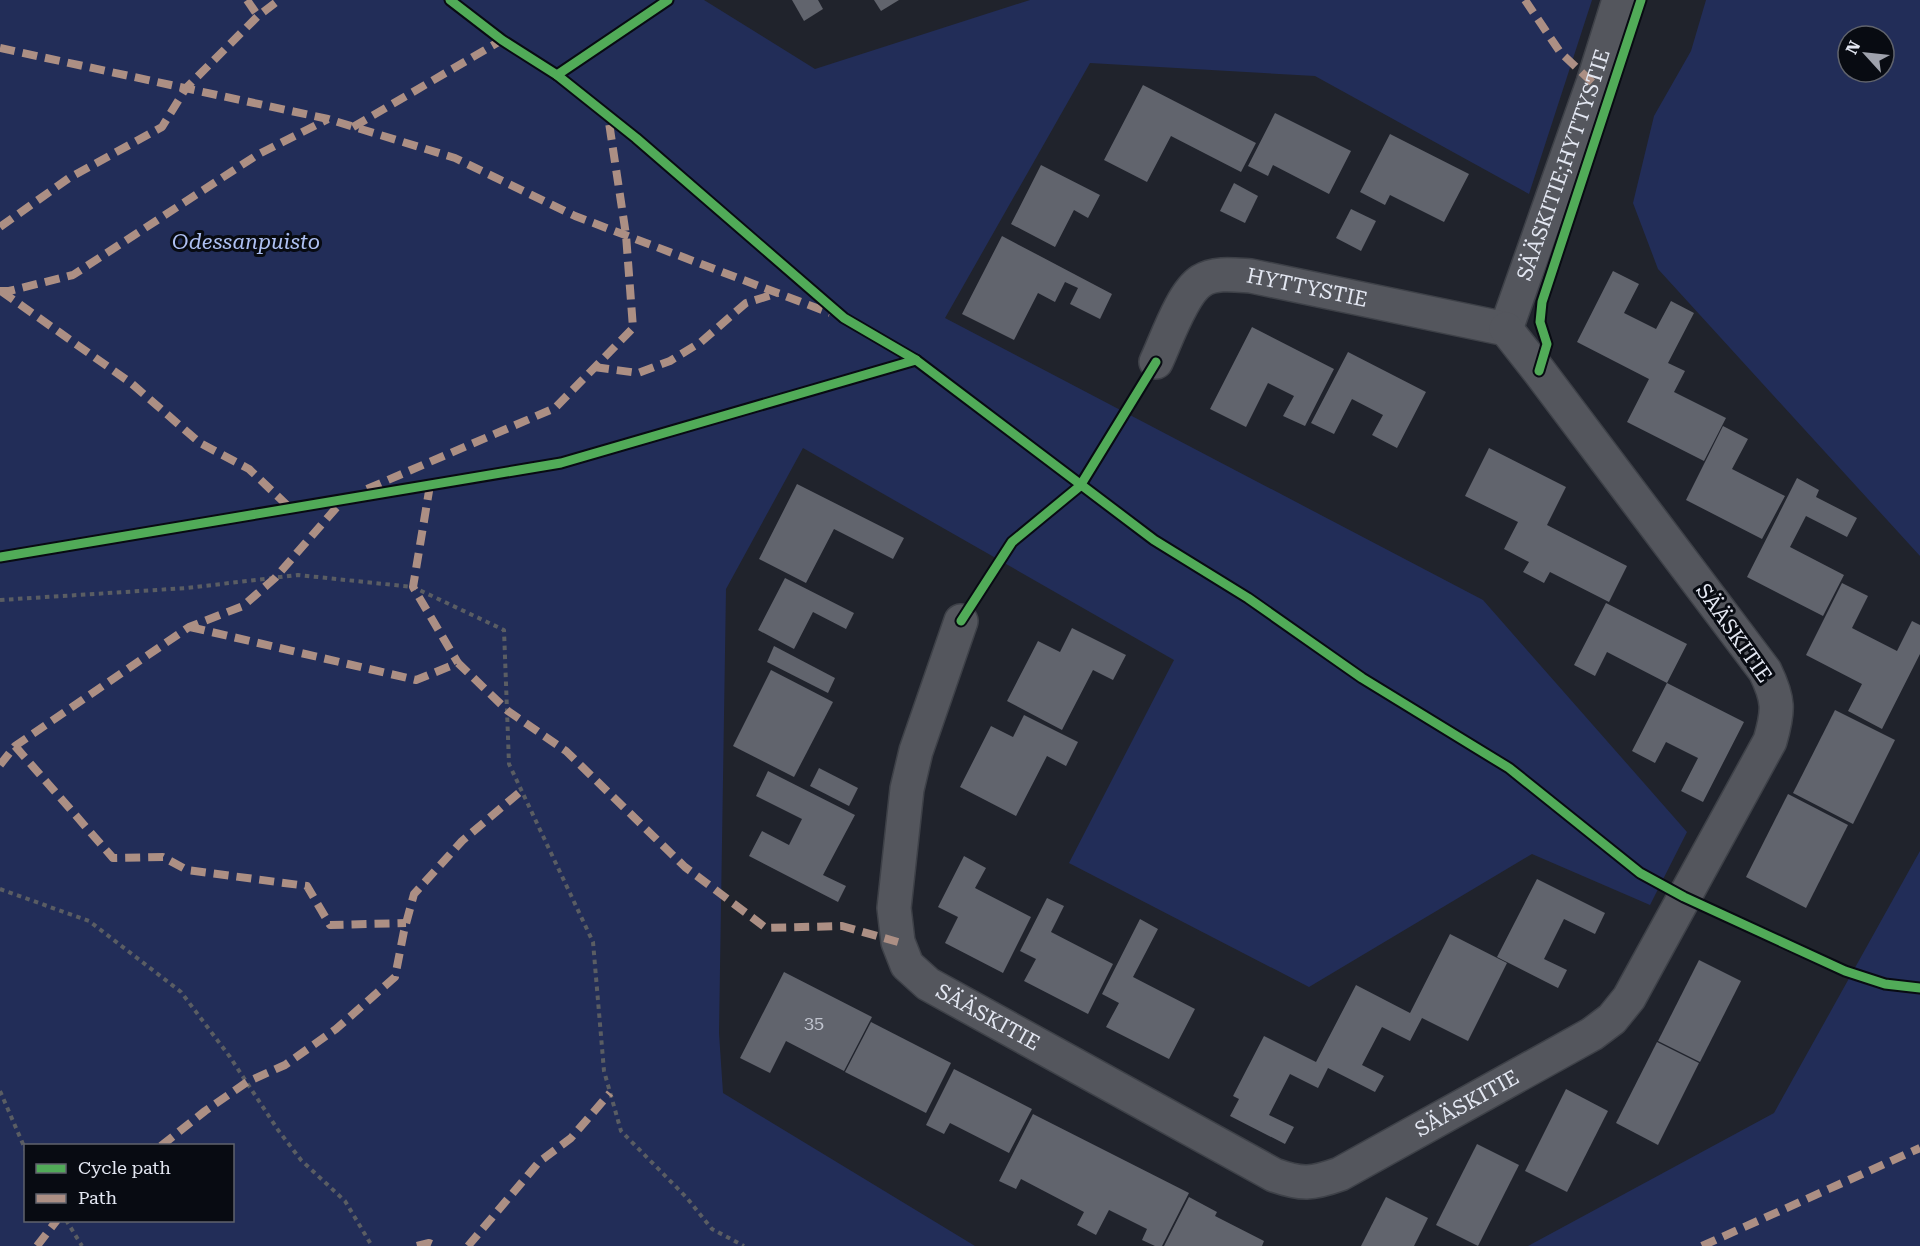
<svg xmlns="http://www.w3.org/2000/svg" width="1920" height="1246" font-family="'Roboto Serif',serif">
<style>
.green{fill:#222d58;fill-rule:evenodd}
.building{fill:#61646d}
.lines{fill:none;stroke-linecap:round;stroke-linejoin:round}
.minor-casing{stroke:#3e4148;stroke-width:36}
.path{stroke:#5a5d63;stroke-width:4;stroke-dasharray:4.5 4.5;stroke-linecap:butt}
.minor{stroke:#54565d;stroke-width:33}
.quiet{stroke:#ac8f84;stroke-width:8;stroke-dasharray:15 8;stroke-linecap:butt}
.cycleway-casing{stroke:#080b12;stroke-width:13}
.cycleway{stroke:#51ab58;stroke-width:9}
.labels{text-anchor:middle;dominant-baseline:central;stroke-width:6;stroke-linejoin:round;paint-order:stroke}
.number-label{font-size:18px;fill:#c2c6d1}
.street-label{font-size:21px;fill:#e3e7f2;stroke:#080b12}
.park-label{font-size:21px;font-style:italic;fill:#aec0f2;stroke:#080b12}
</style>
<rect width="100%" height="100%" fill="#20232c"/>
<!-- green -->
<g class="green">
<path d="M0,0H704L815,69L1030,0H1592L1529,194L1315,76L1090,63L945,318L1483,600L1687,832L1650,905L1532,854L1309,987L1069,863L1174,660L803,448L726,589L719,1033L723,1093L975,1246H0ZM26,1146H232V1220H26Z"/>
<path d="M1706,0H1920V556L1658,269L1633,203L1654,116L1691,51ZM1848,36H1884V72H1848Z"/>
<polygon points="1920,851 1920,1246 1528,1246 1774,1113"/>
</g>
<!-- building -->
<g class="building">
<polygon points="792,0 818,0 823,9 804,21"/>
<polygon points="874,0 899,0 881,11"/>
<polygon points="1143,85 1256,143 1241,172 1171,136 1147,182 1104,160"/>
<polygon points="1275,113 1351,151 1329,194 1273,165 1268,176 1248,166"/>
<polygon points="1390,134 1469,174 1444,222 1390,195 1385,205 1360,192"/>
<polygon points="1041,165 1100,195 1088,218 1074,210 1055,247 1011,224"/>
<polygon points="1234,183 1258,196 1245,223 1220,211"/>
<polygon points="1351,209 1376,221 1361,251 1336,238"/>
<polygon points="1002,236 1112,294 1100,319 1070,304 1078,288 1065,282 1055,302 1038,293 1014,340 962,314"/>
<polygon points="1613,271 1639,284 1624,313 1656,329 1671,301 1694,313 1668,363 1685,371 1674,392 1726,418 1704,461 1627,422 1649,379 1577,342"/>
<polygon points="1252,327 1334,369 1305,426 1283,416 1294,396 1268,383 1246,427 1210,409"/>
<polygon points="1348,352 1426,392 1397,448 1372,435 1383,415 1352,399 1334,434 1311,423"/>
<polygon points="1723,426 1748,439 1732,469 1785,496 1762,539 1686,500"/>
<polygon points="1489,448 1566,487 1547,525 1627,566 1609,602 1550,572 1544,583 1523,572 1529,562 1504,549 1518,522 1465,496"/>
<polygon points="1797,478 1819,490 1816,497 1857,518 1847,537 1806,516 1790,547 1844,575 1823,616 1747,577"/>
<polygon points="797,484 904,538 893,559 834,529 806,583 759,559"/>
<polygon points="785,578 854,613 846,629 813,612 794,649 758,630"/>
<polygon points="1842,583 1868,596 1852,628 1897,651 1912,621 1920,625 1920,654 1882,729 1848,711 1862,684 1806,655"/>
<polygon points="1606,603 1687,644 1667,683 1607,652 1595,676 1574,665"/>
<polygon points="1072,628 1126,655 1113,680 1093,670 1062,730 1007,701 1038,641 1060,652"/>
<polygon points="774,646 835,678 828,693 767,662"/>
<polygon points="771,670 833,702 794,777 733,746"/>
<polygon points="1667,683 1744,722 1703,802 1681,791 1698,758 1666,742 1655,763 1632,751"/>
<polygon points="1835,710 1895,740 1853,824 1793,793"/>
<polygon points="1024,715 1078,742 1066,766 1047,756 1016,816 960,787 991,726 1013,737"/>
<polygon points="819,768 858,788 849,806 810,786"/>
<polygon points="768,771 855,815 823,875 846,886 838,902 749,856 762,831 789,845 802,819 756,796"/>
<polygon points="1788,794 1848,825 1806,908 1746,877"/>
<polygon points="964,856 986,868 975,888 1031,917 1003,973 945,943 958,917 938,907"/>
<polygon points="1537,879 1605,913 1595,934 1564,919 1544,959 1567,970 1558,988 1497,957"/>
<polygon points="1047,898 1064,906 1051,932 1113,964 1088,1014 1024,981 1036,959 1020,951"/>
<polygon points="1140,919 1158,929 1133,977 1195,1009 1169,1059 1106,1027 1119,1003 1102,994"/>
<polygon points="1450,934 1507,963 1468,1041 1422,1018 1410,1041 1382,1027 1362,1065 1384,1076 1375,1092 1328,1068 1318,1088 1290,1074 1269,1115 1294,1127 1285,1144 1230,1116 1239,1099 1233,1096 1264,1036 1316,1062 1356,985 1410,1013"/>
<polygon points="1699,960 1741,981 1700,1062 1658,1041"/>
<polygon points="784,972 872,1017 844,1071 786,1041 770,1073 740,1058"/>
<polygon points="871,1022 951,1063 926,1113 845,1072"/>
<polygon points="1657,1042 1699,1063 1658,1145 1616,1123"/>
<polygon points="954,1069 1032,1109 1009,1153 950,1123 944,1134 926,1125"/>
<polygon points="1566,1089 1608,1111 1567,1192 1525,1171"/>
<polygon points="1033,1114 1189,1193 1162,1246 1155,1246 1142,1240 1147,1229 1109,1210 1096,1235 1077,1225 1084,1212 1021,1179 1016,1189 999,1181"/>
<polygon points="1477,1144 1519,1165 1478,1246 1436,1225"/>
<polygon points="1189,1197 1217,1212 1215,1216 1264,1241 1262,1246 1164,1246"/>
<polygon points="1386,1197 1428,1218 1414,1246 1361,1246"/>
</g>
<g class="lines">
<defs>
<g id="minor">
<path id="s1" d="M1506,329L1593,83L1619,0"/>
<path id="s2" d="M1156,362C1166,341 1182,293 1201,281C1215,272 1235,275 1251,276L1506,329"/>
<path id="s3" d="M961,621L916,751L907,789L894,908L898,942L907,965L928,984L1274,1175C1302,1185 1312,1184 1340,1174L1592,1034L1612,1019L1629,998L1770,741C1779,710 1779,700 1765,671L1539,371L1506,329"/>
</g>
</defs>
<!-- minor casing -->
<use href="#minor" class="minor-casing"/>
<!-- path -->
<g class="path">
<polyline points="0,600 187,588 298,575 413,587 504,630 509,764 593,942 604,1071 621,1131 687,1198 712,1229 744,1246"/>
<polyline points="0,889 89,921 181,992 230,1057 278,1130 301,1160 345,1201 372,1246"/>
<polyline points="0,1091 26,1151"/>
<polyline points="66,1220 82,1246"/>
</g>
<!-- minor -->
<use href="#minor" class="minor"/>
<!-- quiet -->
<g class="quiet">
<polyline points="247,0 258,16"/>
<polyline points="1525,0 1560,52 1593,83"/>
<polyline points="0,48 328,119 455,158 575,216 830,313"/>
<polyline points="353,127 502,40"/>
<polyline points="0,227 69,178 162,127 186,88 258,16 279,0"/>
<polyline points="0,291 9,291 73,275 257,155 328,119"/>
<polyline points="1,291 131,383 200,443 249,469 290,508"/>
<polyline points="594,367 638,373 670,361 701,342 746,303 778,293"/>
<polyline points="430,485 413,587 458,663"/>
<polyline points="367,489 555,408 633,328 626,235 608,116"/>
<polyline points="190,627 416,680 458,663 508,711 566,751 685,867 766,928 842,926 898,942"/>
<polyline points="15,746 113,858 163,857 187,870 307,886 330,925 406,923"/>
<polyline points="0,765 15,746 189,627 243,606 275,578 343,500"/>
<polyline points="161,1146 205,1111 247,1082 285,1065 336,1029 395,977 404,931 414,894 462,841 521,791"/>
<polyline points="37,1246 57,1220"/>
<polyline points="417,1246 429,1243 436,1246"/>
<polyline points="468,1246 539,1162 571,1138 610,1093"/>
<polyline points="1702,1246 1920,1148"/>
</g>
<defs>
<g id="cycleway">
<polyline points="450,0 502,40 557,75 636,138 844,318 916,360 1154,540 1248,598 1362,678 1509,768 1640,873 1684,897 1845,971 1885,984 1920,988"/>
<polyline points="557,75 668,0"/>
<polyline points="1539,371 1547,344 1540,322 1542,302 1641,0"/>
<polyline points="0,557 561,463 916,360"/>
<polyline points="961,621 1012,542 1080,486 1156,362"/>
</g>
</defs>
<!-- cycleway casing -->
<use href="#cycleway" class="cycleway-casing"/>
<!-- cycleway -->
<use href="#cycleway" class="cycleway"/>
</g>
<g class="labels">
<!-- number labels -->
<g class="number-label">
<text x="814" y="1022">35</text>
</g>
<!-- street labels -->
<g class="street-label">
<text stroke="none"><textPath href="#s1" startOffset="174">SÄÄSKITIE;HYTTYSTIE</textPath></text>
<text stroke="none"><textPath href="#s2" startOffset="202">HYTTYSTIE</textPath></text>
<text transform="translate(1734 633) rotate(55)">SÄÄSKITIE</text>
<text stroke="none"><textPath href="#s3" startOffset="452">SÄÄSKITIE</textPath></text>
<text stroke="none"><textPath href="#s3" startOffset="992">SÄÄSKITIE</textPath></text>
</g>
<!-- park labels -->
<g class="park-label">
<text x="246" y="242">Odessanpuisto</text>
</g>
</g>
<!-- legend -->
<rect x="24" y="1144" width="210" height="78" fill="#080b12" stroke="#60636c" stroke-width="1.5"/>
<rect x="36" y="1164" width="30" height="9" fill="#51ab58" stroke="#60636c" stroke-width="1.5"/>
<text x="78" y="1174" font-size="18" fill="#e3e7f2">Cycle path</text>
<rect x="36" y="1194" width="30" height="9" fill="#ac8f84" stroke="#60636c" stroke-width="1.5"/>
<text x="78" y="1204" font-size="18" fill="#e3e7f2">Path</text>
<!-- north arrow -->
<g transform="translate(1866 54) rotate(297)"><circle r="28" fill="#080b12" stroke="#60636c" stroke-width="1.5"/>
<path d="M0-4.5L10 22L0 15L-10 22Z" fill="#9fa2ad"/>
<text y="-9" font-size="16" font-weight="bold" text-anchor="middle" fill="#e3e7f2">N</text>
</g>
</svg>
